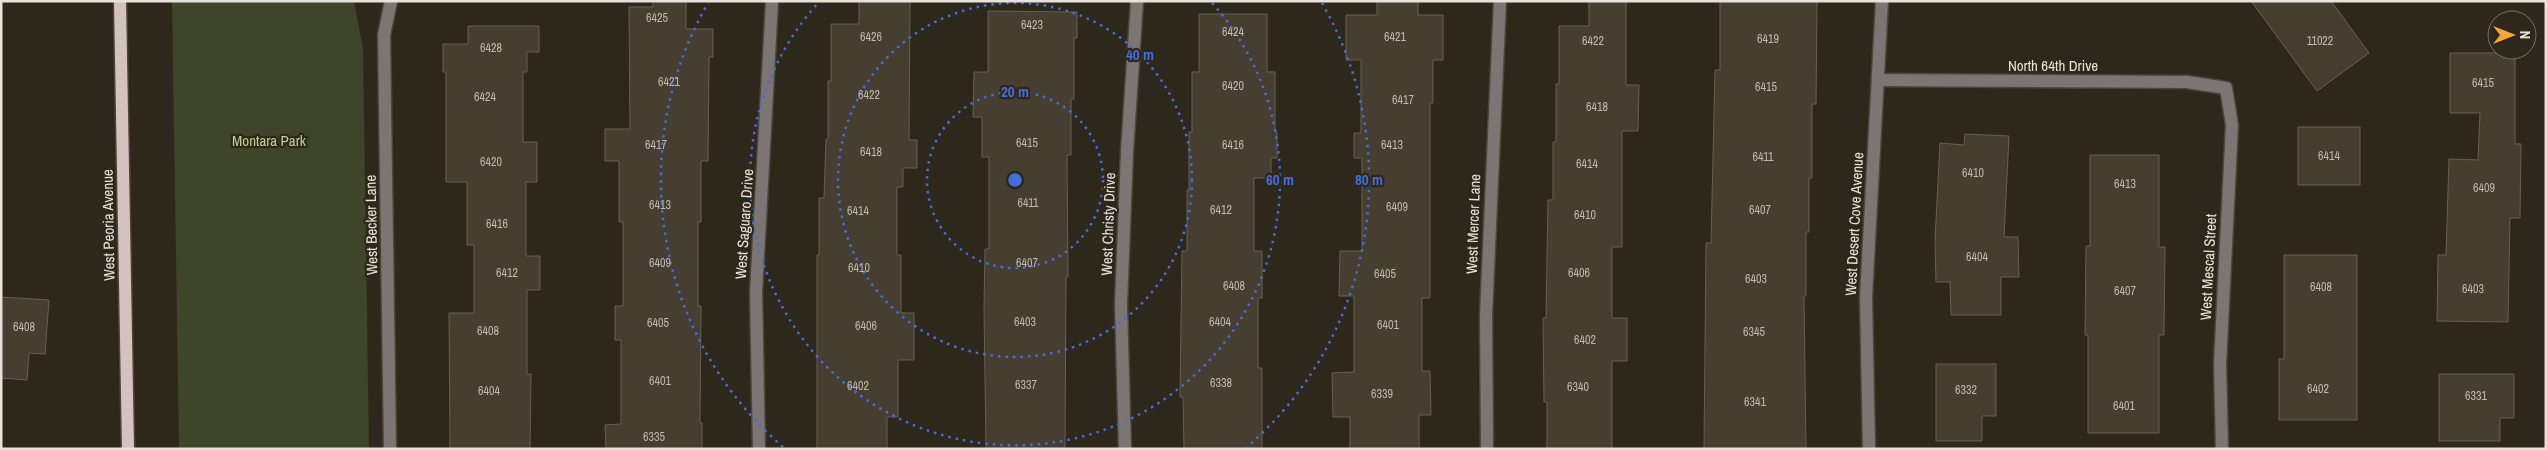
<svg xmlns="http://www.w3.org/2000/svg" width="2547" height="450" font-family="'Archivo Narrow',sans-serif">
<style>
.green{fill:#3f4528}
.building{fill:#463e31;stroke:#686052}
.lines{fill:none;stroke-linecap:round;stroke-linejoin:round}
.minor-casing{stroke:#4c453a;stroke-width:15}
.major-casing{stroke:#4c453a;stroke-width:15}
.minor{stroke:#7d7574;stroke-width:12}
.major{stroke:#d4c2c1;stroke-width:12}
.ring{fill:none;stroke:#456cd8;stroke-width:2.5;stroke-dasharray:2.5 5}
.labels{text-anchor:middle;dominant-baseline:central;stroke-width:4.5;stroke-linejoin:round;paint-order:stroke}
.number-label{font-size:12px;fill:#bfb9b0}
.street-label{font-size:15px;fill:#e7e2da;stroke:#2e271b}
.park-label{font-size:15px;fill:#c1cf90;stroke:#2e271b}
.centre{fill:#456cd8;stroke:#2e271b;stroke-width:2.5}
.ring-label{font-size:15px;text-anchor:middle;font-weight:bold;fill:#456cd8;stroke:#2e271b;stroke-width:4.5;stroke-linejoin:round;paint-order:stroke}
</style>
<rect width="100%" height="100%" fill="#2e271b"/>
<!-- green -->
<polygon class="green" points="172,1 354,1 363,49 369,449 179,449"/>
<!-- building -->
<g class="building">
<polygon points="653,1 686,1 686,29 713,29 713,57 709,57 708,161 701,161 701,222 698,222 698,306 701,306 700,423 702,423 702,449 606,449 605,425 621,424 621,340 615,340 615,306 623,306 623,222 619,222 619,161 605,161 605,129 630,129 629,7 653,7"/>
<polygon points="859,1 910,1 909,140 917,140 917,168 903,168 903,187 897,187 897,255 901,255 901,313 914,313 914,360 898,360 898,417 887,417 887,449 817,449 817,255 819,255 819,198 824,198 826,139 828,139 828,81 831,81 831,24 859,24"/>
<polygon points="1377,1 1418,1 1418,15 1443,15 1443,60 1433,60 1433,103 1430,103 1430,298 1422,298 1422,371 1430,371 1431,415 1419,415 1419,449 1350,449 1350,417 1333,417 1332,373 1354,372 1354,296 1339,296 1340,251 1362,251 1362,158 1354,158 1354,133 1361,133 1361,60 1346,60 1346,15 1377,15"/>
<polygon points="1589,1 1626,1 1626,85 1639,85 1638,131 1622,131 1622,247 1612,247 1612,318 1627,318 1627,361 1612,361 1612,449 1547,449 1547,402 1544,402 1543,318 1546,318 1548,200 1553,200 1553,142 1556,142 1556,84 1559,84 1559,26 1589,26"/>
<polygon points="1720,1 1817,1 1816,104 1812,104 1812,178 1809,178 1809,232 1806,232 1806,296 1804,296 1806,449 1704,449 1706,243 1711,243 1715,70 1720,70"/>
<polygon points="2251,1 2331,1 2369,53 2317,91"/>
<polygon points="988,11 1077,12 1077,38 1074,38 1074,99 1071,99 1071,155 1067,155 1068,277 1066,277 1065,449 986,449 984,308 985,249 989,249 989,157 982,157 982,117 973,117 974,72 988,72"/>
<polygon points="1199,14 1267,14 1267,72 1275,72 1275,132 1277,132 1277,158 1271,158 1271,178 1254,178 1254,251 1262,251 1262,298 1258,298 1258,368 1262,368 1262,449 1184,449 1183,397 1180,397 1182,251 1187,251 1187,190 1189,190 1189,132 1192,132 1192,72 1199,72"/>
<polygon points="468,26 539,26 539,52 527,52 527,72 523,72 523,142 537,142 537,182 526,182 526,256 540,256 540,290 527,290 527,374 531,374 530,449 450,449 449,313 474,313 474,245 467,245 467,182 446,182 446,72 443,72 443,44 468,44"/>
<polygon points="2450,53 2515,53 2515,144 2521,144 2520,218 2510,218 2508,322 2437,321 2438,255 2446,255 2449,159 2478,160 2480,113 2450,113"/>
<rect x="2298" y="127" width="62" height="58"/>
<polygon points="1965,134 2009,136 2004,237 2018,237 2019,277 2001,277 2001,315 1951,315 1950,282 1936,282 1935,240 1940,143 1964,145"/>
<polygon points="2090,155 2159,155 2159,247 2165,247 2164,335 2159,335 2159,433 2088,433 2088,335 2085,335 2086,246 2090,246"/>
<polygon points="2284,255 2357,255 2357,420 2279,420 2279,359 2284,359"/>
<polygon points="1,297 49,300 45,354 29,353 27,380 1,378"/>
<polygon points="1936,364 1996,364 1996,416 1982,416 1982,441 1936,441"/>
<polygon points="2439,374 2514,374 2514,418 2500,418 2500,441 2439,441"/>
</g>
<g class="lines">
<defs>
<g id="minor">
<polyline points="1880,80 2187,82 2226,88 2232,125 2220,364 2222,449"/>
<polyline points="390,449 384,35 391,1"/>
<polyline points="759,449 756,292 772,1"/>
<polyline points="1125,449 1121,304 1127,152 1137,1"/>
<polyline points="1487,449 1486,315 1500,1"/>
<polyline points="1869,449 1866,297 1882,1"/>
</g>
<polyline id="major" points="120,1 128,449"/>
</defs>
<!-- minor casing -->
<use href="#minor" class="minor-casing"/>
<!-- major casing -->
<use href="#major" class="major-casing"/>
<!-- minor -->
<use href="#minor" class="minor"/>
<!-- major -->
<use href="#major" class="major"/>
</g>
<!-- distance rings -->
<g class="ring">
<circle cx="1015" cy="180" r="88"/>
<circle cx="1015" cy="180" r="177"/>
<path d="M1212 3A265 265 0 1 1 818 3"/>
<path d="M783 447A354 354 0 0 1 708 3M1322 3A354 354 0 0 1 1247 447"/>
</g>
<g class="labels">
<!-- number labels -->
<g class="number-label">
<text x="657" y="18">6425</text>
<text x="1032" y="25">6423</text>
<text x="1233" y="32">6424</text>
<text x="871" y="37">6426</text>
<text x="1395" y="37">6421</text>
<text x="1768" y="39">6419</text>
<text x="1593" y="41">6422</text>
<text x="2320" y="41">11022</text>
<text x="491" y="48">6428</text>
<text x="669" y="82">6421</text>
<text x="2483" y="83">6415</text>
<text x="1233" y="86">6420</text>
<text x="1766" y="87">6415</text>
<text x="869" y="95">6422</text>
<text x="485" y="97">6424</text>
<text x="1403" y="100">6417</text>
<text x="1597" y="107">6418</text>
<text x="1027" y="143">6415</text>
<text x="656" y="145">6417</text>
<text x="1233" y="145">6416</text>
<text x="1392" y="145">6413</text>
<text x="871" y="152">6418</text>
<text x="2329" y="156">6414</text>
<text x="1763" y="157">6411</text>
<text x="491" y="162">6420</text>
<text x="1587" y="164">6414</text>
<text x="1973" y="173">6410</text>
<text x="2125" y="184">6413</text>
<text x="2484" y="188">6409</text>
<text x="1028" y="203">6411</text>
<text x="660" y="205">6413</text>
<text x="1397" y="207">6409</text>
<text x="1221" y="210">6412</text>
<text x="1760" y="210">6407</text>
<text x="858" y="211">6414</text>
<text x="1585" y="215">6410</text>
<text x="497" y="224">6416</text>
<text x="1977" y="257">6404</text>
<text x="660" y="263">6409</text>
<text x="1027" y="263">6407</text>
<text x="859" y="268">6410</text>
<text x="507" y="273">6412</text>
<text x="1579" y="273">6406</text>
<text x="1385" y="274">6405</text>
<text x="1756" y="279">6403</text>
<text x="1234" y="286">6408</text>
<text x="2321" y="287">6408</text>
<text x="2473" y="289">6403</text>
<text x="2125" y="291">6407</text>
<text x="1025" y="322">6403</text>
<text x="1220" y="322">6404</text>
<text x="658" y="323">6405</text>
<text x="1388" y="325">6401</text>
<text x="866" y="326">6406</text>
<text x="24" y="327">6408</text>
<text x="488" y="331">6408</text>
<text x="1754" y="332">6345</text>
<text x="1585" y="340">6402</text>
<text x="660" y="381">6401</text>
<text x="1221" y="383">6338</text>
<text x="1026" y="385">6337</text>
<text x="858" y="386">6402</text>
<text x="1578" y="387">6340</text>
<text x="2318" y="389">6402</text>
<text x="1966" y="390">6332</text>
<text x="489" y="391">6404</text>
<text x="1382" y="394">6339</text>
<text x="2476" y="396">6331</text>
<text x="1755" y="402">6341</text>
<text x="2124" y="406">6401</text>
<text x="654" y="437">6335</text>
</g>
<!-- street labels -->
<g class="street-label">
<text x="2053" y="65">North 64th Drive</text>
<text transform="translate(744 224) rotate(-86)">West Saguaro Drive</text>
<text transform="translate(1108 224) rotate(-88)">West Christy Drive</text>
<text transform="translate(1473 224) rotate(-88)">West Mercer Lane</text>
<text transform="translate(1854 224) rotate(-87)">West Desert Cove Avenue</text>
<text transform="translate(108 225) rotate(-91)">West Peoria Avenue</text>
<text transform="translate(371 225) rotate(-91)">West Becker Lane</text>
<text transform="translate(2208 267) rotate(-87)">West Mescal Street</text>
</g>
<!-- park labels -->
<g class="park-label">
<text x="269" y="140">Montara Park</text>
</g>
</g>
<circle cx="1015" cy="180" r="8" class="centre"/>
<g class="ring-label">
<text x="1140" y="60">40 m</text>
<text x="1015" y="97">20 m</text>
<text x="1280" y="185">60 m</text>
<text x="1369" y="185">80 m</text>
</g>
<!-- border -->
<rect width="2547" height="450" fill="none" stroke="#e7e2da" stroke-width="5"/>
<!-- north arrow -->
<g transform="translate(2512 35) rotate(90)"><circle r="24" fill="#2e271b" stroke="#787267"/>
<path d="M0-4L9 19L0 12L-9 19Z" fill="#f1a640"/>
<text y="-8" font-size="14" font-weight="bold" text-anchor="middle" fill="#e7e2da">N</text>
</g>
</svg>
